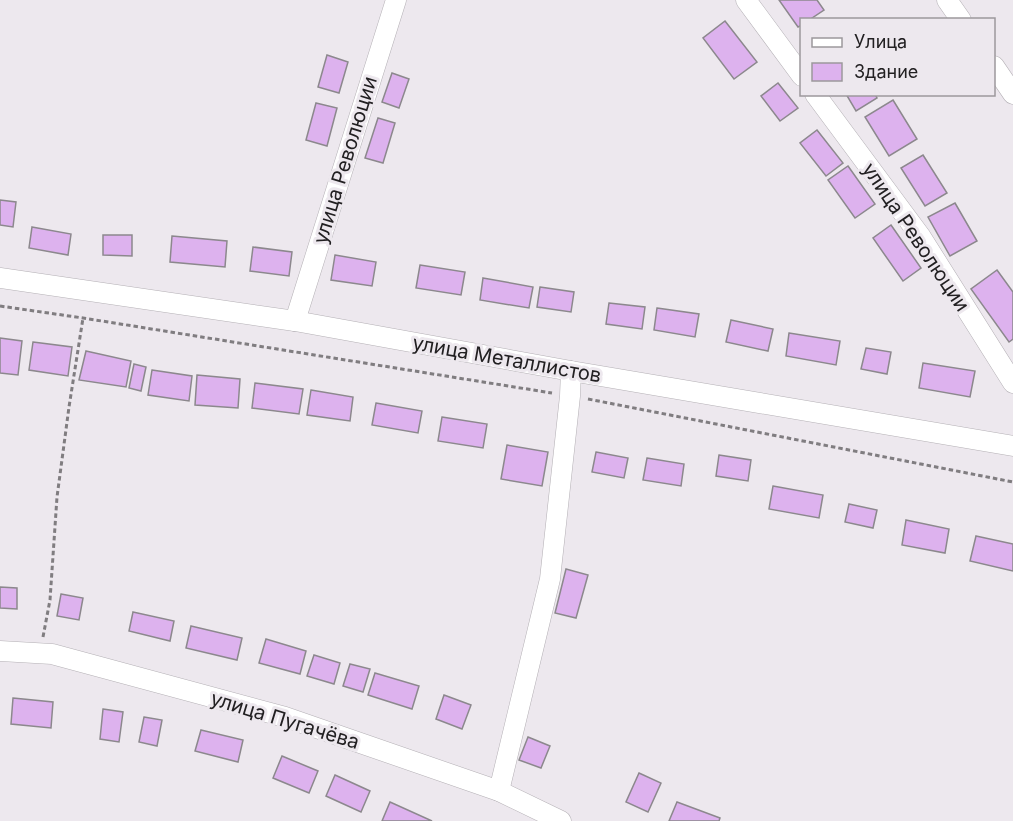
<svg xmlns="http://www.w3.org/2000/svg" width="1013" height="821" font-family="Inter,sans-serif">
<style>
.building{fill:#ddb2ee;stroke:#8c888d;stroke-width:1.5}
.lines{fill:none;stroke-linecap:round;stroke-linejoin:round}
.minor-casing{stroke:#b4b0b5;stroke-width:21}
.path{stroke:#807d80;stroke-width:3;stroke-dasharray:4.5 3;stroke-linecap:butt}
.minor{stroke:#fff;stroke-width:20}
.labels{text-anchor:middle;dominant-baseline:central;stroke-width:6;stroke-linejoin:round;paint-order:stroke}
.street-label{font-size:20px;fill:#222022;stroke:#ede8ee}
</style>
<rect width="100%" height="100%" fill="#ede8ee"/>
<!-- building -->
<g class="building">
<polygon points="779,0 817,0 824,10 809,20 802,20 802,25 798,27"/>
<polygon points="725,21 757,62 734,79 703,38"/>
<polygon points="327,55 348,62 339,93 318,87"/>
<polygon points="392,73 409,79 399,108 382,102"/>
<polygon points="778,83 798,108 780,121 761,96"/>
<polygon points="846,94 875,94 877,98 856,111"/>
<polygon points="893,100 917,139 889,156 865,117"/>
<polygon points="316,103 337,108 327,146 306,140"/>
<polygon points="378,118 395,123 383,163 365,158"/>
<polygon points="817,130 843,163 826,176 800,143"/>
<polygon points="923,155 947,193 925,206 901,168"/>
<polygon points="848,166 875,204 855,218 828,180"/>
<polygon points="0,200 16,202 13,227 0,225"/>
<polygon points="955,203 977,241 950,256 928,217"/>
<polygon points="891,225 921,268 903,281 873,238"/>
<polygon points="32,227 71,234 68,255 29,248"/>
<polygon points="103,235 132,235 132,256 103,255"/>
<polygon points="172,236 227,241 225,267 170,262"/>
<polygon points="253,247 292,252 289,276 250,271"/>
<polygon points="335,255 376,262 372,286 331,280"/>
<polygon points="420,265 465,272 461,295 416,288"/>
<polygon points="997,270 1013,292 1013,339 1009,342 971,289"/>
<polygon points="483,278 533,287 529,308 480,300"/>
<polygon points="540,287 574,292 571,312 537,307"/>
<polygon points="609,303 645,307 642,329 606,324"/>
<polygon points="657,308 699,314 695,337 654,330"/>
<polygon points="731,320 773,329 768,351 726,342"/>
<polygon points="789,333 840,341 836,365 786,356"/>
<polygon points="0,338 22,341 18,375 0,373"/>
<polygon points="33,342 72,347 68,376 29,370"/>
<polygon points="866,348 891,352 887,374 861,369"/>
<polygon points="86,351 131,361 126,387 79,380"/>
<polygon points="923,363 975,371 970,397 919,388"/>
<polygon points="134,364 146,367 141,391 129,388"/>
<polygon points="152,370 192,376 189,401 148,395"/>
<polygon points="197,375 240,379 238,408 195,405"/>
<polygon points="255,383 303,389 299,414 252,408"/>
<polygon points="311,390 353,397 350,421 307,415"/>
<polygon points="376,403 422,411 418,433 372,425"/>
<polygon points="442,417 487,424 483,448 438,441"/>
<polygon points="507,445 548,452 542,486 501,479"/>
<polygon points="596,452 628,458 624,478 592,472"/>
<polygon points="719,455 751,460 748,481 716,476"/>
<polygon points="647,458 684,464 681,486 643,480"/>
<polygon points="773,486 823,495 819,518 769,509"/>
<polygon points="849,504 877,510 873,528 845,522"/>
<polygon points="906,520 949,529 945,553 902,545"/>
<polygon points="976,536 1013,544 1013,571 970,561"/>
<polygon points="566,569 588,575 576,618 555,613"/>
<polygon points="0,587 17,588 17,609 0,608"/>
<polygon points="61,594 83,598 79,620 57,616"/>
<polygon points="133,612 174,621 170,641 129,631"/>
<polygon points="191,626 242,638 237,660 186,648"/>
<polygon points="266,639 306,651 300,674 259,663"/>
<polygon points="314,655 340,663 334,684 307,676"/>
<polygon points="350,664 370,669 363,692 343,686"/>
<polygon points="375,673 419,686 412,709 368,695"/>
<polygon points="444,695 471,705 462,729 436,719"/>
<polygon points="13,698 53,702 51,728 11,724"/>
<polygon points="103,709 123,712 119,742 100,739"/>
<polygon points="144,717 162,720 157,746 139,742"/>
<polygon points="201,730 243,740 238,762 195,751"/>
<polygon points="528,737 550,746 541,768 519,760"/>
<polygon points="282,756 318,771 309,793 273,778"/>
<polygon points="639,773 661,783 648,812 626,802"/>
<polygon points="335,775 370,791 361,812 326,796"/>
<polygon points="390,802 432,821 382,821"/>
<polygon points="677,802 720,818 719,821 669,821"/>
</g>
<g class="lines">
<defs>
<g id="minor">
<polyline points="746,0 802,76"/>
<polyline points="947,0 961,20"/>
<polyline points="994,66 1013,94"/>
<polyline points="815,94 921,237 1013,383"/>
<polyline points="0,278 295,321 571,371 1013,446"/>
<polyline points="295,321 396,0"/>
<polyline points="0,651 52,654 285,717 499,791 561,821"/>
<polyline points="499,791 550,579 570,396 571,371"/>
</g>
</defs>
<!-- minor casing -->
<use href="#minor" class="minor-casing"/>
<!-- path -->
<g class="path">
<polyline points="0,306 83,318 552,393"/>
<polyline points="588,399 1013,482"/>
<polyline points="43,637 50,600 57,497 69,407 83,318"/>
</g>
<!-- minor -->
<use href="#minor" class="minor"/>
</g>
<g class="labels">
<!-- street labels -->
<g class="street-label">
<text transform="translate(345 160) rotate(-73)">улица Революции</text>
<text transform="translate(916 237) rotate(56)">улица Революции</text>
<text transform="translate(507 359) rotate(10)">улица Металлистов</text>
<text transform="translate(285 720) rotate(17)">улица Пугачёва</text>
</g>
</g>
<!-- legend -->
<rect x="800" y="18" width="195" height="78" fill="#ede8ee" stroke="#9c989c" stroke-width="1.5"/>
<rect x="812" y="38" width="30" height="9" fill="#ffffff" stroke="#9c989c" stroke-width="1.5"/>
<text x="854" y="48" font-size="18" fill="#222022">Улица</text>
<rect x="812" y="63" width="30" height="18" fill="#ddb2ee" stroke="#9c989c" stroke-width="1.5"/>
<text x="854" y="78" font-size="18" fill="#222022">Здание</text>
</svg>
